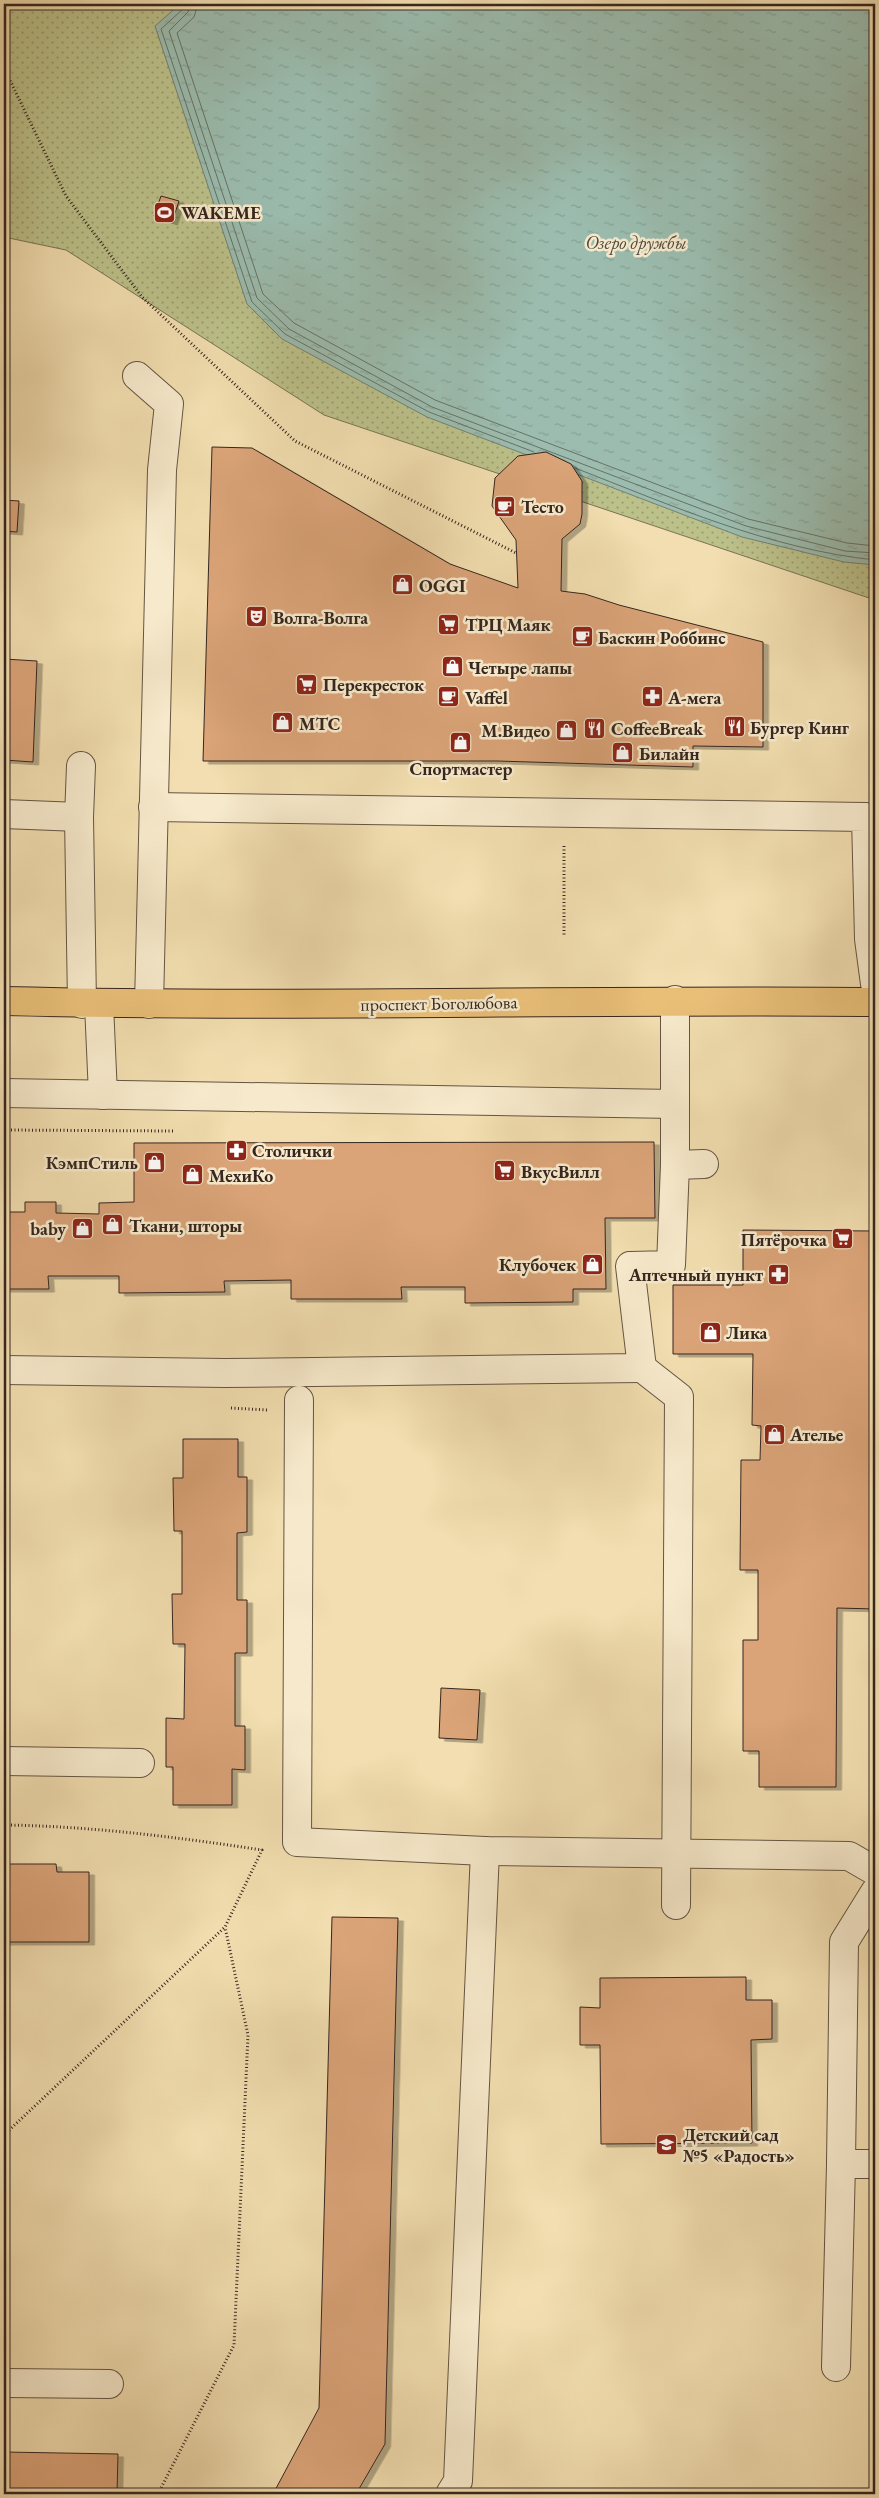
<svg xmlns="http://www.w3.org/2000/svg" width="879" height="2498" font-family="'EB Garamond',serif">
<style>
.park{fill:url(#park-dots);stroke:#797454}
.water{fill:url(#water-ripples);stroke:#738075}
.lines{fill:none;stroke-linecap:round;stroke-linejoin:round}
.shore{stroke:#687166;stroke-width:1}
.building{fill:#daa378;stroke:#36261f;filter:url(#shadow)}
.minor-casing{stroke:#655443;stroke-width:30}
.major-casing{stroke:#36261f;stroke-width:30}
.path{stroke:#36261f;stroke-width:3;stroke-dasharray:1 2.5;stroke-linecap:butt}
.minor{stroke:#f7eacc;stroke-width:28}
.major{stroke:#e9bf78;stroke-width:28}
.labels{text-anchor:middle;dominant-baseline:central;stroke-width:5;stroke-linejoin:round;paint-order:stroke}
.poi-label{font-size:18px;font-weight:bold;fill:#36261f;stroke:#f7eacc;text-anchor:start}
.street-label{font-size:18px;fill:#36261f;stroke:#f7eacc}
.water-label{font-size:19px;font-style:italic;fill:#4f4c43;stroke:#f7eacc}
</style>
<defs>
<pattern id="park-dots" width="8" height="8" patternUnits="userSpaceOnUse" patternTransform="scale(1.25)"><rect width="8" height="8" fill="#bcc18a"/><path d="M2 2h.1M6 6h.1" fill="none" stroke="#9a9d70" stroke-width="1.8" stroke-linecap="round"/></pattern>
<pattern id="water-ripples" width="26" height="14" patternUnits="userSpaceOnUse" patternTransform="scale(1.25)"><rect width="26" height="14" fill="#9bbcae"/><path d="M2 4q2-2 4 0t4 0M15 11q2-2 4 0t4 0" fill="none" stroke="#86a195"/></pattern>
<filter id="shadow"><feDropShadow dx="5.5" dy="3" stdDeviation="0" flood-color="#0004"/></filter>
</defs>
<rect width="100%" height="100%" fill="#f2deb0"/>
<filter id="stains"><feTurbulence type="fractalNoise" baseFrequency=".004" numOctaves="4"/><feColorMatrix values="0 0 0 0 .2 0 0 0 0 .09 0 0 0 0 .02 0 0 0 .5 -.17"/></filter>
<radialGradient id="worn" r=".72"><stop offset=".6" stop-color="#630" stop-opacity="0"/><stop offset="1" stop-color="#630" stop-opacity=".3"/></radialGradient>
<!-- park -->
<polygon class="park" points="4,4 875,4 875,600 324,415 66,250 4,237"/>
<!-- water -->
<polygon class="water" points="180,4 875,4 875,565 844,562 742,537 427,417 282,339 247,304 155,26"/>
<g class="lines">
<!-- shore -->
<g class="shore">
<polyline points="184,4 183,9 161,29 252,302 285,334 429,412 534,452"/>
<polyline points="190,4 188,12 169,31 257,298 289,329 432,407 746,526 845,551 875,553"/>
<polyline points="198,4 194,17 177,33 263,294 294,323 435,400 748,519 847,543 875,546"/>
<path d="M575,468C673,506 770,549 875,560"/>
</g>
</g>
<!-- building -->
<g class="building">
<polygon points="161,196 179,201 172,222 154,216"/>
<polygon points="212,447 252,448 450,564 518,588 516,540 492,506 495,478 518,456 546,452 571,464 582,481 582,514 580,524 562,539 561,591 585,594 619,605 763,642 763,747 693,746 693,767 497,761 203,761"/>
<polygon points="4,500 19,501 17,532 4,531"/>
<polygon points="4,659 37,661 33,762 4,760"/>
<polygon points="654,1142 655,1218 605,1218 606,1289 573,1289 573,1302 465,1303 465,1287 401,1287 402,1299 291,1299 291,1280 224,1281 225,1292 119,1293 119,1276 48,1276 49,1289 4,1289 4,1212 25,1212 25,1202 56,1202 56,1213 99,1214 99,1203 134,1202 134,1143"/>
<polygon points="743,1230 875,1231 875,1609 837,1608 836,1787 759,1787 759,1751 743,1751 743,1640 758,1640 758,1570 740,1570 741,1460 760,1460 761,1426 752,1425 753,1354 673,1354 673,1285 743,1285"/>
<polygon points="183,1439 238,1439 238,1477 247,1477 247,1532 237,1533 237,1600 247,1600 247,1653 235,1653 235,1726 245,1726 245,1770 232,1769 232,1805 173,1805 173,1767 166,1767 166,1718 184,1719 185,1644 173,1644 172,1594 182,1594 182,1531 174,1531 173,1478 183,1478"/>
<polygon points="441,1688 480,1690 477,1740 439,1738"/>
<polygon points="4,1864 56,1864 57,1872 89,1872 89,1942 4,1942"/>
<polygon points="332,1917 398,1918 385,2444 356,2494 273,2494 319,2408"/>
<polygon points="746,1977 746,2000 772,2000 772,2039 751,2040 752,2143 601,2144 600,2045 580,2045 580,2007 600,2008 600,1978"/>
<polygon points="4,2452 118,2454 117,2494 4,2494"/>
</g>
<g class="lines">
<defs>
<g id="minor">
<polyline points="137,376 169,404 162,470 149,1004"/>
<polyline points="81,766 79,817 82,1004"/>
<polyline points="153,807 866,817 869,939 875,984"/>
<polyline points="4,814 79,817"/>
<polyline points="99,1004 103,1095"/>
<polyline points="4,1093 675,1104"/>
<polyline points="675,1165 704,1164"/>
<polyline points="642,1368 679,1397 676,1905"/>
<polyline points="4,1370 225,1373 642,1368 630,1266 671,1265 675,1165 675,1000"/>
<polyline points="299,1400 297,1842 485,1851 849,1856 875,1871"/>
<polyline points="4,1761 140,1763"/>
<polyline points="875,1892 844,1942 841,2164 875,2164"/>
<polyline points="836,2367 841,2164"/>
<polyline points="4,2383 109,2384"/>
<polyline points="450,2494 458,2481 485,1851"/>
</g>
<path id="major" d="M4,1001C294,1008 585,999 875,1002"/>
</defs>
<!-- minor casing -->
<use href="#minor" class="minor-casing"/>
<!-- major casing -->
<use href="#major" class="major-casing"/>
<!-- path -->
<g class="path">
<polyline points="4,68 66,196 142,297 295,441 516,553"/>
<polyline points="564,846 564,935"/>
<polyline points="4,1130 173,1131"/>
<polyline points="231,1408 267,1410"/>
<path d="M4,1825C90,1826 176,1837 262,1850L225,1927L4,2135"/>
<polyline points="158,2494 234,2345 248,2035 225,1927"/>
</g>
<!-- minor -->
<use href="#minor" class="minor"/>
<!-- major -->
<use href="#major" class="major"/>
</g>
<!-- icons -->
<defs>
<symbol id="stadium-square" viewBox="-11 -11 22 22"><rect x="-9" y="-9" width="18" height="18" rx="4" fill="#8f2418" stroke="#f7eacc"/><path d="M0-5a6.5 5 0 1 0 0 10a6.5 5 0 1 0 0-10ZM-3.5-1.8h7v3.6h-7Z" fill="#fff"/></symbol>
<symbol id="cafe-square" viewBox="-11 -11 22 22"><rect x="-9" y="-9" width="18" height="18" rx="4" fill="#8f2418" stroke="#f7eacc"/><path d="M-5.5-4.5H6V0H3Q3 3.5 0 3.5H-2.5Q-5.5 3.5-5.5 0ZM3-3.2v2h1.7v-2ZM-6 4.5H4V6H-6Z" fill="#fff"/></symbol>
<symbol id="shop-square" viewBox="-11 -11 22 22"><rect x="-9" y="-9" width="18" height="18" rx="4" fill="#8f2418" stroke="#f7eacc"/><path d="M-5-2.5h2.3a2.7 3.5 0 0 1 5.4 0H5L5.5 6h-11ZM-1.5-2.5h3a1.5 2.3 0 0 0-3 0Z" fill="#fff"/></symbol>
<symbol id="theatre-square" viewBox="-11 -11 22 22"><rect x="-9" y="-9" width="18" height="18" rx="4" fill="#8f2418" stroke="#f7eacc"/><path d="M-5-5.5Q0-4 5-5.5V0Q5 5 0 6Q-5 5-5 0ZM-3.3-2.5H-1v1.5H-3.3ZM1-2.5H3.3v1.5H1ZM-2.8 1Q0 5.5 2.8 1Z" fill="#fff"/></symbol>
<symbol id="supermarket-square" viewBox="-11 -11 22 22"><rect x="-9" y="-9" width="18" height="18" rx="4" fill="#8f2418" stroke="#f7eacc"/><path d="M-6-5.5h2.5l.6 2H6L4.5 2H-2.5L-4.4-4H-6ZM-1.5 3.2a1.3 1.3 0 1 0 .1 0ZM3 3.2a1.3 1.3 0 1 0 .1 0Z" fill="#fff"/></symbol>
<symbol id="pharmacy-square" viewBox="-11 -11 22 22"><rect x="-9" y="-9" width="18" height="18" rx="4" fill="#8f2418" stroke="#f7eacc"/><path d="M-2-6h4v4h4v4h-4v4h-4v-4h-4v-4h4Z" fill="#fff"/></symbol>
<symbol id="restaurant-square" viewBox="-11 -11 22 22"><rect x="-9" y="-9" width="18" height="18" rx="4" fill="#8f2418" stroke="#f7eacc"/><path d="M-5-6h1v4h1v-4h1v4h1v-4h1v5L-1.5 .5V6h-2V.5L-5-1ZM5-6V6H3V1.5H1.5Q1.5-4 5-6Z" fill="#fff"/></symbol>
<symbol id="school-square" viewBox="-11 -11 22 22"><rect x="-9" y="-9" width="18" height="18" rx="4" fill="#8f2418" stroke="#f7eacc"/><path d="M0-5L7-2L0 1L-7-2ZM-4 1L0 2.5L4 1V4Q0 6-4 4Z" fill="#fff"/></symbol>
</defs>
<g fill-rule="evenodd">
<use href="#stadium-square" x="152" y="200" width="25" height="25"/>
<use href="#cafe-square" x="492" y="494" width="25" height="25"/>
<use href="#shop-square" x="390" y="572" width="25" height="25"/>
<use href="#theatre-square" x="244" y="604" width="25" height="25"/>
<use href="#supermarket-square" x="436" y="612" width="25" height="25"/>
<use href="#cafe-square" x="570" y="624" width="25" height="25"/>
<use href="#shop-square" x="440" y="654" width="25" height="25"/>
<use href="#supermarket-square" x="294" y="672" width="25" height="25"/>
<use href="#cafe-square" x="436" y="684" width="25" height="25"/>
<use href="#pharmacy-square" x="640" y="684" width="25" height="25"/>
<use href="#shop-square" x="270" y="710" width="25" height="25"/>
<use href="#restaurant-square" x="722" y="714" width="25" height="25"/>
<use href="#restaurant-square" x="582" y="716" width="25" height="25"/>
<use href="#shop-square" x="554" y="718" width="25" height="25"/>
<use href="#shop-square" x="448" y="730" width="25" height="25"/>
<use href="#shop-square" x="610" y="740" width="25" height="25"/>
<use href="#pharmacy-square" x="224" y="1138" width="25" height="25"/>
<use href="#shop-square" x="142" y="1150" width="25" height="25"/>
<use href="#supermarket-square" x="492" y="1158" width="25" height="25"/>
<use href="#shop-square" x="180" y="1162" width="25" height="25"/>
<use href="#shop-square" x="100" y="1212" width="25" height="25"/>
<use href="#shop-square" x="70" y="1216" width="25" height="25"/>
<use href="#supermarket-square" x="830" y="1226" width="25" height="25"/>
<use href="#shop-square" x="580" y="1252" width="25" height="25"/>
<use href="#pharmacy-square" x="766" y="1262" width="25" height="25"/>
<use href="#shop-square" x="698" y="1320" width="25" height="25"/>
<use href="#shop-square" x="762" y="1422" width="25" height="25"/>
<use href="#school-square" x="654" y="2132" width="25" height="25"/>
</g>
<g class="labels">
<!-- poi labels -->
<g class="poi-label">
<text x="181" y="212">WAKEME</text>
<text x="521" y="506">Тесто</text>
<text x="419" y="585">OGGI</text>
<text x="273" y="617">Волга-Волга</text>
<text x="465" y="624">ТРЦ Маяк</text>
<text x="598" y="637">Баскин Роббинс</text>
<text x="468" y="667">Четыре лапы</text>
<text x="323" y="684">Перекресток</text>
<text x="465" y="697">Vaffel</text>
<text x="668" y="697">А-мега</text>
<text x="299" y="723">МТС</text>
<text x="750" y="727">Бургер Кинг</text>
<text x="611" y="728">CoffeeBreak</text>
<text x="550" y="730" text-anchor="end">М.Видео</text>
<text x="639" y="753">Билайн</text>
<text x="461" y="768" text-anchor="middle">Спортмастер</text>
<text x="252" y="1150">Столички</text>
<text x="138" y="1162" text-anchor="end">КэмпСтиль</text>
<text x="521" y="1171">ВкусВилл</text>
<text x="209" y="1175">МехиКо</text>
<text x="129" y="1225">Ткани, шторы</text>
<text x="66" y="1228" text-anchor="end">baby</text>
<text x="827" y="1239" text-anchor="end">Пятёрочка</text>
<text x="576" y="1264" text-anchor="end">Клубочек</text>
<text x="763" y="1274" text-anchor="end">Аптечный пункт</text>
<text x="726" y="1332">Лика</text>
<text x="790" y="1434">Ателье</text>
<text x="683" y="2134">Детский сад<tspan x="683" dy="21">№5 «Радость»</tspan></text>
</g>
<!-- street labels -->
<g class="street-label">
<text transform="translate(439 1003) rotate(-1)">проспект Боголюбова</text>
</g>
<!-- water labels -->
<g class="water-label">
<text x="636" y="242">Озеро дружбы</text>
</g>
</g>
<!-- margin -->
<rect width="879" height="2498" fill="none" stroke="#f2deb0" stroke-width="20"/>
<rect x="5" y="5" width="869" height="2488" fill="none" stroke="#36261f" stroke-width="2.5"/>
<rect x="10" y="10" width="859" height="2478" fill="none" stroke="#36261f"/>
<rect width="100%" height="100%" filter="url(#stains)"/>
<rect width="100%" height="100%" fill="url(#worn)"/>
</svg>
